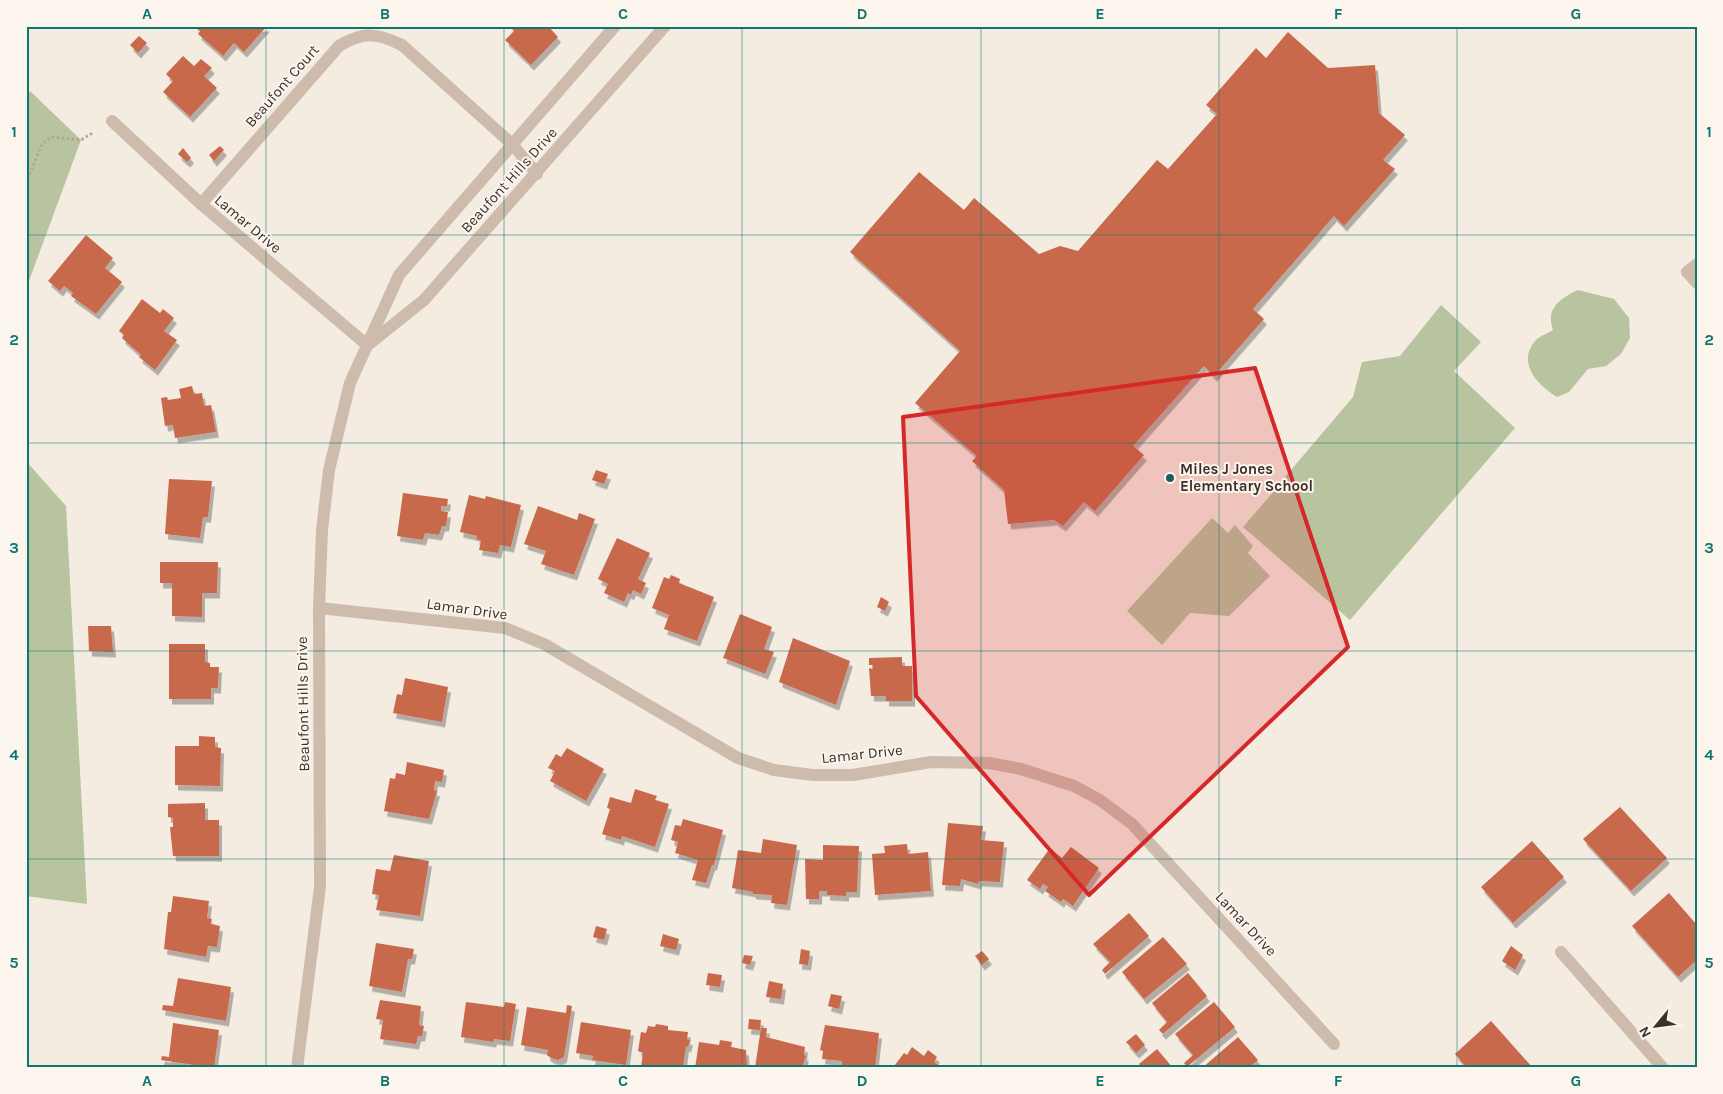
<svg xmlns="http://www.w3.org/2000/svg" width="1723" height="1094" font-family="Karla,sans-serif">
<style>
.green{fill:#b8c4a0}
.building{fill:#c8694b;filter:url(#shadow)}
.lines{fill:none;stroke-linecap:round;stroke-linejoin:round}
.path{stroke:#b9a596;stroke-width:3;stroke-dasharray:2.5 2.5;stroke-linecap:butt}
.lane{stroke:#cdbbac;stroke-width:12}
.street{stroke:#cdbbac;stroke-width:12}
.marked{fill:#d62828;fill-opacity:0.2;stroke:#d62828;stroke-width:4;stroke-linejoin:round}
.grid{fill:none;stroke:#0f766e;stroke-width:1;stroke-opacity:0.55}
.poi-dot{fill:#1f5a5e;stroke:#fbf5ee;stroke-width:2}
.labels{text-anchor:middle;dominant-baseline:central;stroke-width:4;stroke-linejoin:round;paint-order:stroke}
.street-label{font-size:15px;fill:#3b302b;stroke:#fbf5ee}
.poi-label{font-size:15px;font-weight:bold;fill:#3b302b;stroke:#fbf5ee;text-anchor:start}
.neatline{fill:none;stroke:#0f766e;stroke-width:2}
.grid-label{font-size:16px;text-anchor:middle;font-weight:bold;fill:#0f766e}
</style>
<defs>
<filter id="shadow"><feDropShadow dx="3" dy="5.5" stdDeviation="0" flood-color="#0004"/></filter>
</defs>
<rect width="100%" height="100%" fill="#f4ebe1"/>
<!-- green -->
<g class="green">
<polygon points="30,91 81,140 26,289 26,95"/>
<path d="M1578,290L1614,299L1629,318L1630,338L1621,354L1606,366L1588,369L1569,392L1557,397C1537,385 1516,362 1536,340C1540,336 1548,333 1553,330C1545,308 1561,298 1578,290Z"/>
<polygon points="1441,305 1481,342 1454,371 1515,428 1350,620 1243,527 1275,490 1277,491 1287,480 1285,477 1353,397 1362,362 1400,356"/>
<polygon points="26,461 66,506 87,904 26,896"/>
<polygon points="1212,518 1228,533 1235,525 1253,546 1248,553 1270,576 1229,616 1190,613 1162,645 1127,611"/>
</g>
<!-- building -->
<g class="building">
<polygon points="199,26 267,26 244,52 234,43 223,56 198,34 200,31 197,29"/>
<polygon points="509,26 548,26 558,37 531,65 505,40 514,31"/>
<polygon points="1288,32 1328,68 1375,65 1379,113 1405,135 1383,160 1395,169 1344,226 1334,216 1253,309 1264,319 1214,376 1204,366 1133,446 1144,455 1095,511 1084,502 1063,526 1054,520 1008,524 1004,490 972,461 977,456 915,403 960,351 850,252 919,172 964,210 974,198 1039,254 1060,246 1078,251 1157,160 1168,169 1217,114 1206,105 1256,48 1266,58"/>
<polygon points="139,36 147,43 138,53 130,45"/>
<polygon points="183,56 194,66 201,59 212,68 204,76 217,88 190,117 163,92 173,81 166,74"/>
<polygon points="220,146 224,150 214,161 209,155"/>
<polygon points="183,148 191,158 187,162 178,154"/>
<polygon points="86,235 113,258 105,268 122,282 96,314 71,296 73,293 64,286 60,291 48,281"/>
<polygon points="142,299 160,313 163,309 174,318 164,331 177,340 155,370 139,357 141,355 122,338 124,335 119,331"/>
<polygon points="192,386 194,394 202,393 204,406 211,405 216,432 175,438 173,425 165,426 161,398 167,397 168,400 181,398 179,389"/>
<polygon points="596,470 608,474 604,484 592,480"/>
<polygon points="169,479 212,481 208,517 203,517 200,538 165,534"/>
<polygon points="403,493 448,499 447,506 441,506 441,511 448,512 446,526 442,526 439,535 425,533 423,540 397,536"/>
<polygon points="469,495 485,499 486,496 521,505 511,547 500,545 498,553 479,550 481,541 476,539 477,536 460,532"/>
<polygon points="538,506 577,520 579,513 595,519 574,575 541,564 546,551 524,544"/>
<polygon points="617,538 650,553 638,579 646,583 641,594 633,590 631,595 628,593 624,602 604,593 608,584 598,579"/>
<polygon points="160,562 218,562 217,593 202,593 202,617 172,616 172,583 160,583"/>
<polygon points="671,575 680,579 679,583 714,597 697,641 664,629 669,615 652,608 664,577 669,579"/>
<polygon points="881,597 889,602 885,611 877,607"/>
<polygon points="740,614 772,627 764,649 774,652 765,674 723,658"/>
<polygon points="88,626 111,626 113,652 89,651"/>
<polygon points="793,638 850,661 836,705 779,682"/>
<polygon points="169,644 205,644 205,662 210,663 210,667 219,667 218,688 211,688 211,699 169,699"/>
<polygon points="902,657 902,666 912,666 912,701 886,701 886,696 871,696 869,668 873,669 873,665 869,665 869,658"/>
<polygon points="405,678 448,687 442,722 393,713 397,694 402,695"/>
<polygon points="199,736 215,737 215,747 221,748 220,786 175,785 175,746 199,746"/>
<polygon points="567,748 604,769 586,801 550,781 555,771 548,768 556,754 561,757"/>
<polygon points="407,762 444,770 442,782 435,781 434,790 437,791 429,819 384,811 390,778 395,779 396,773 405,775"/>
<polygon points="635,789 657,796 655,800 669,804 655,847 622,836 621,840 602,834 610,809 607,808 610,797 631,803"/>
<polygon points="205,803 205,820 219,820 219,856 173,856 170,827 173,827 173,818 168,817 168,804"/>
<polygon points="1620,807 1667,858 1631,891 1583,839"/>
<polygon points="683,819 723,830 714,865 712,865 706,883 692,880 698,860 675,853 678,842 671,840 675,825 681,826"/>
<polygon points="948,823 983,826 981,840 1004,842 1000,882 979,881 978,884 961,879 960,886 942,885"/>
<polygon points="763,839 797,845 787,905 771,903 772,895 753,894 753,892 732,888 738,850 761,853"/>
<polygon points="1532,841 1564,877 1513,923 1481,887"/>
<polygon points="907,844 908,854 928,852 931,891 875,895 872,854 885,853 884,846"/>
<polygon points="823,845 859,846 857,892 846,892 846,896 827,895 827,891 819,891 819,899 806,899 805,859 823,860"/>
<polygon points="1071,847 1099,868 1073,906 1063,899 1061,902 1045,891 1048,887 1043,884 1040,889 1027,880 1050,848 1062,858"/>
<polygon points="394,855 429,861 420,916 376,910 379,895 372,894 376,869 390,871"/>
<polygon points="1669,893 1697,925 1697,960 1678,977 1632,926"/>
<polygon points="173,896 209,901 207,918 212,919 211,924 220,926 217,947 208,946 206,957 164,949 168,912 171,912"/>
<polygon points="1129,913 1149,936 1105,974 1102,970 1110,962 1093,944"/>
<polygon points="596,926 607,929 604,940 593,937"/>
<polygon points="663,934 679,939 676,950 660,946"/>
<polygon points="1163,937 1187,964 1144,999 1122,972"/>
<polygon points="376,943 414,949 412,959 408,959 402,992 369,986"/>
<polygon points="1511,946 1523,955 1515,970 1502,961"/>
<polygon points="801,949 810,951 808,965 799,964"/>
<polygon points="982,951 989,959 982,965 975,956"/>
<polygon points="744,955 753,956 750,965 742,963"/>
<polygon points="708,973 722,975 720,987 706,985"/>
<polygon points="1188,973 1207,996 1163,1034 1159,1030 1167,1022 1152,1003"/>
<polygon points="178,978 231,987 226,1021 162,1010 163,1005 173,1006"/>
<polygon points="769,981 783,984 781,999 766,997"/>
<polygon points="831,994 842,996 839,1009 828,1006"/>
<polygon points="380,1000 421,1006 419,1025 424,1026 422,1036 418,1036 416,1044 380,1039 383,1020 376,1019"/>
<polygon points="466,1002 504,1007 505,1002 516,1004 510,1041 494,1039 493,1042 461,1037"/>
<polygon points="1214,1002 1235,1027 1187,1067 1184,1063 1193,1055 1175,1034"/>
<polygon points="567,1005 572,1006 564,1057 558,1060 551,1058 547,1055 548,1050 521,1045 527,1007 566,1013"/>
<polygon points="749,1019 761,1020 760,1030 748,1029"/>
<polygon points="1491,1021 1533,1068 1467,1068 1455,1054"/>
<polygon points="581,1022 631,1030 626,1065 592,1060 593,1056 576,1053"/>
<polygon points="173,1023 219,1030 214,1068 161,1060 162,1056 169,1057"/>
<polygon points="656,1024 668,1026 668,1030 688,1032 687,1039 690,1040 688,1047 686,1046 683,1068 641,1067 643,1053 638,1051 641,1032 646,1033 648,1026 655,1027"/>
<polygon points="825,1025 879,1033 875,1068 842,1065 842,1061 822,1059 823,1051 820,1050"/>
<polygon points="761,1028 767,1028 766,1037 805,1047 804,1055 806,1056 802,1068 755,1068"/>
<polygon points="1136,1034 1145,1045 1136,1053 1126,1042"/>
<polygon points="1238,1037 1258,1060 1249,1068 1202,1068"/>
<polygon points="720,1040 732,1042 731,1047 746,1050 747,1068 695,1068 699,1042 719,1045"/>
<polygon points="912,1047 924,1056 928,1050 937,1057 934,1062 943,1068 899,1068 895,1065 904,1053 907,1055"/>
<polygon points="1157,1049 1173,1068 1142,1068 1139,1064"/>
</g>
<g class="lines">
<!-- path -->
<polyline class="path" points="26,184 42,144 52,137 81,140 94,132"/>
<!-- lane -->
<polyline class="lane" points="1697,264 1687,272 1697,283"/>
<!-- street -->
<g class="street">
<polyline points="112,121 201,204 367,345"/>
<path d="M201,204L339,46C364,31 377,33 402,45L512,144L537,174"/>
<polyline points="369,344 424,300 665,26"/>
<polyline points="319,608 505,628 544,644 738,758 774,770 813,775 853,775 931,762 989,763 1021,769 1074,786 1100,800 1132,824 1334,1044"/>
<polyline points="1561,952 1663,1068"/>
<polyline points="297,1068 320,887 319,608 322,530 329,470 350,383 399,275 615,26"/>
</g>
</g>
<!-- marked area -->
<path class="marked" d="M1255,368L1348,647L1089,895L916,696L903,417Z"/>
<!-- grid -->
<path class="grid" d="M266,26V1068M504,26V1068M742,26V1068M981,26V1068M1219,26V1068M1457,26V1068M26,235H1697M26,443H1697M26,651H1697M26,859H1697"/>
<!-- markers -->
<circle class="poi-dot" cx="1170" cy="478" r="5"/>
<g class="labels">
<!-- street labels -->
<g class="street-label">
<text transform="translate(282 86) rotate(-49)">Beaufont Court</text>
<text transform="translate(509 180) rotate(-48)">Beaufont Hills Drive</text>
<text transform="translate(248 224) rotate(40)">Lamar Drive</text>
<text transform="translate(467 609) rotate(8)">Lamar Drive</text>
<text transform="translate(303 704) rotate(-91)">Beaufont Hills Drive</text>
<text transform="translate(862 754) rotate(-6)">Lamar Drive</text>
<text transform="translate(1246 924) rotate(47)">Lamar Drive</text>
</g>
<!-- poi labels -->
<g class="poi-label">
<text x="1180" y="469">Miles J Jones<tspan x="1180" dy="17">Elementary School</tspan></text>
</g>
</g>
<!-- border -->
<rect width="1723" height="1094" fill="none" stroke="#fbf5ee" stroke-width="55"/>
<!-- north arrow -->
<g transform="translate(1656 1026) rotate(241)" stroke="#fbf5ee" stroke-width="4" paint-order="stroke">
<path d="M0-4L9 19L0 12L-9 19Z" fill="#3b302b"/>
<text y="-8" font-size="14" font-weight="bold" text-anchor="middle" fill="#3b302b">N</text>
</g>
<rect x="28" y="28" width="1668" height="1038" class="neatline"/>
<g class="grid-label">
<text x="147" y="19">A</text>
<text x="385" y="19">B</text>
<text x="623" y="19">C</text>
<text x="862" y="19">D</text>
<text x="1100" y="19">E</text>
<text x="1338" y="19">F</text>
<text x="1576" y="19">G</text>
<text x="14" y="137">1</text>
<text x="1709" y="137">1</text>
<text x="14" y="345">2</text>
<text x="1709" y="345">2</text>
<text x="14" y="553">3</text>
<text x="1709" y="553">3</text>
<text x="14" y="760">4</text>
<text x="1709" y="760">4</text>
<text x="14" y="968">5</text>
<text x="1709" y="968">5</text>
<text x="147" y="1086">A</text>
<text x="385" y="1086">B</text>
<text x="623" y="1086">C</text>
<text x="862" y="1086">D</text>
<text x="1100" y="1086">E</text>
<text x="1338" y="1086">F</text>
<text x="1576" y="1086">G</text>
</g>
</svg>
